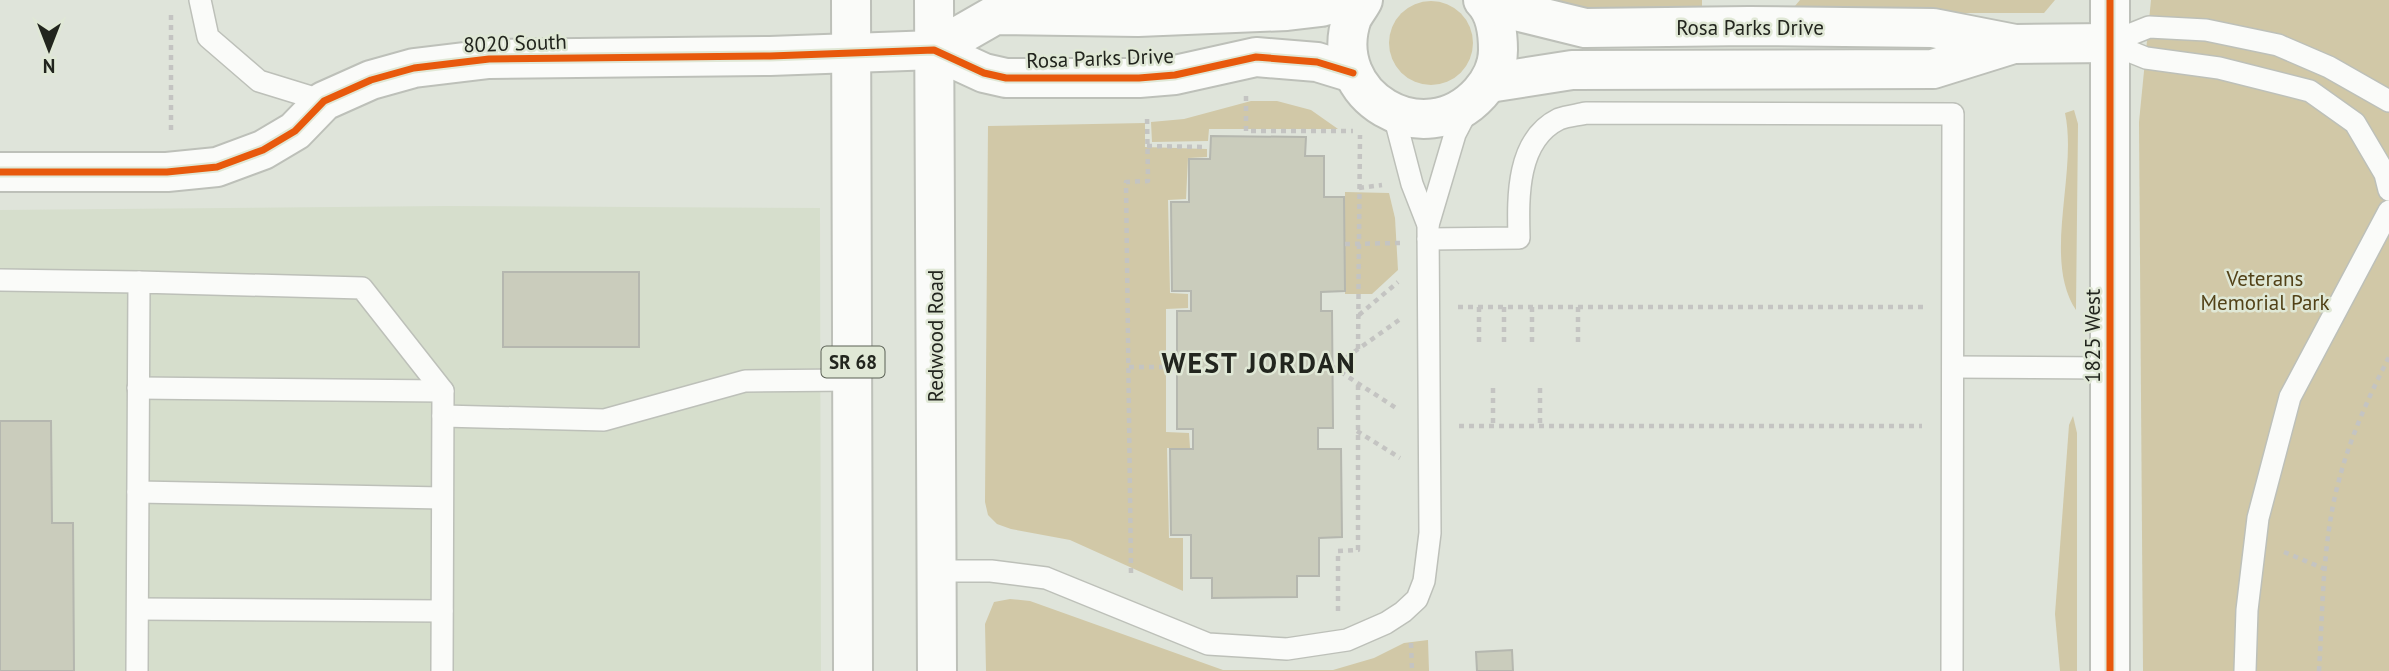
<svg xmlns="http://www.w3.org/2000/svg" width="2389" height="671" font-family="'PT Sans',sans-serif">
<style>
.built{fill:#d6decc}
.green{fill:#d1c8a7}
.building{fill:#caccbc;stroke:#b5b7af;stroke-width:2}
.lines{fill:none;stroke-linecap:round;stroke-linejoin:round}
.service-casing{stroke:#bdc0b9;stroke-width:24}
.minor-casing{stroke:#bdc0b9;stroke-width:42}
.primary-casing{stroke:#bdc0b9;stroke-width:42}
.path{stroke:#c4c4c2;stroke-width:4.5;stroke-dasharray:5 5;stroke-linecap:butt}
.service{stroke:#fafbf9;stroke-width:21}
.minor{stroke:#fafbf9;stroke-width:38}
.primary{stroke:#fafbf9;stroke-width:38}
.cycleway-casing{stroke:#e0e8d6;stroke-width:11}
.cycleway{stroke:#e8590c;stroke-width:7}
.labels{text-anchor:middle;dominant-baseline:central;stroke-width:5;stroke-linejoin:round;paint-order:stroke}
.shield{fill:#e0e8d6;stroke:#5b6055;stroke-width:2}
.shield-label{font-size:19px;font-weight:bold;fill:#22251e}
.street-label{font-size:21px;fill:#22251e;stroke:#e0e8d6}
.park-label{font-size:21px;fill:#524218;stroke:#e0e8d6}
.district-label{font-size:28px;font-weight:bold;letter-spacing:2px;fill:#22251e;stroke:#e0e8d6}
</style>
<rect width="100%" height="100%" fill="#dfe4da"/>
<!-- built -->
<polygon class="built" points="445,206 820,208 821,671 0,671 0,210"/>
<!-- green -->
<g class="green">
<polygon points="1526,0 1702,0 1702,9 1581,17"/>
<polygon points="1800,0 2055,0 2044,13 1789,13"/>
<polygon points="2151,0 2389,0 2389,671 2143,671 2139,122"/>
<circle cx="1431" cy="43" r="42"/>
<polygon points="1251,101 1277,101 1311,110 1338,129 1209,129 1208,141 1152,142 1151,122 1184,119"/>
<path d="M2074,110L2078,124L2076,310C2042,259 2078,173 2065,113Z"/>
<polygon points="1145,123 1145,147 1207,149 1207,157 1188,158 1186,199 1168,200 1170,293 1188,294 1188,308 1166,309 1166,432 1189,433 1190,448 1167,448 1169,538 1183,538 1183,591 1070,540 1011,529 997,524 988,515 985,502 988,126"/>
<polygon points="1345,192 1389,193 1395,218 1398,270 1372,294 1345,294"/>
<polygon points="2073,416 2077,433 2077,671 2060,671 2055,614 2069,425"/>
<polygon points="1010,599 1030,601 1223,670 1333,670 1374,658 1404,643 1428,640 1429,671 986,671 985,624 994,602"/>
</g>
<!-- building -->
<g class="building">
<polygon points="1211,136 1306,137 1305,156 1324,156 1324,197 1344,197 1345,291 1321,292 1321,311 1332,311 1333,428 1318,428 1318,449 1341,449 1342,537 1319,538 1319,576 1297,576 1297,597 1212,598 1212,578 1191,578 1191,535 1171,535 1170,449 1193,449 1193,429 1177,429 1177,311 1191,311 1191,291 1172,291 1171,202 1189,202 1189,159 1210,159"/>
<rect x="503" y="272" width="136" height="75"/>
<polygon points="0,421 51,421 52,523 73,523 74,671 0,671"/>
<polygon points="1512,650 1513,671 1477,671 1476,652"/>
</g>
<g class="lines">
<defs>
<g id="service">
<polyline points="200,0 208,37 259,81 324,101"/>
<polyline points="2109,43 2146,58 2219,68 2310,91 2355,123 2385,174 2389,190"/>
<polyline points="2109,43 2149,27 2206,30 2278,45 2329,67 2389,101"/>
<polyline points="1428,225 1455,134 1470,105"/>
<path d="M1428,239L1519,238C1518,198 1516,140 1559,119C1567,116 1578,115 1586,113L1953,114L1952,671"/>
<polyline points="0,280 139,282"/>
<polyline points="1953,367 2109,368"/>
<polyline points="138,388 443,391"/>
<polyline points="443,416 604,420 745,381 853,380"/>
<polyline points="138,492 442,498"/>
<polyline points="936,571 991,571 1046,578 1208,644 1287,649 1347,640 1386,623 1403,612 1417,599 1424,581 1430,533 1428,225 1412,184 1394,115"/>
<polyline points="138,609 442,611"/>
<polyline points="137,671 139,282 362,288 443,391 442,671"/>
<polyline points="2245,671 2247,610 2258,518 2290,397 2389,211"/>
</g>
<g id="minor">
<path d="M1363,0C1360,6 1355,12 1352,18C1325,96 1424,155 1480,93C1490,82 1498,66 1498,50C1498,33 1496,13 1483,0"/>
<polyline points="2110,0 2110,671"/>
<polyline points="1487,4 1585,28 1749,26 1933,28 2015,44 2109,43"/>
<polyline points="934,50 995,15 1138,17 1287,11 1321,7 1346,0"/>
<polyline points="1489,83 1572,70 1933,69 2010,45"/>
<polyline points="0,172 167,172 217,167 263,150 295,131 324,101 371,80 414,68 489,59 770,56 934,50 984,73 1006,78 1139,78 1175,75 1256,57 1317,62 1353,73"/>
</g>
<g id="primary">
<polyline points="851,0 853,671"/>
<polyline points="934,0 937,671"/>
</g>
</defs>
<!-- service casing -->
<use href="#service" class="service-casing"/>
<!-- minor casing -->
<use href="#minor" class="minor-casing"/>
<!-- primary casing -->
<use href="#primary" class="primary-casing"/>
<!-- path -->
<g class="path">
<polyline points="171,15 171,133"/>
<polyline points="1246,96 1246,131 1353,131"/>
<polyline points="1147,146 1207,147"/>
<polyline points="1359,188 1382,185"/>
<polyline points="1345,244 1400,243"/>
<polyline points="1458,307 1924,307"/>
<polyline points="1479,307 1479,345"/>
<polyline points="1504,307 1504,345"/>
<polyline points="1532,307 1532,345"/>
<polyline points="1578,307 1578,346"/>
<polyline points="1359,315 1398,282"/>
<polyline points="1399,320 1333,367 1399,410"/>
<polyline points="1358,349 1360,135"/>
<polyline points="1129,367 1177,367"/>
<polyline points="1493,388 1493,426"/>
<polyline points="1540,388 1540,426"/>
<polyline points="1459,426 1922,426"/>
<polyline points="1357,431 1400,458"/>
<polyline points="2284,552 2325,569"/>
<polyline points="1131,573 1126,182 1148,181 1147,115"/>
<polyline points="1338,611 1338,551 1358,550 1358,383"/>
<polyline points="1411,643 1412,671"/>
<path d="M2319,671C2323,608 2322,542 2339,480C2350,438 2369,396 2389,357"/>
</g>
<!-- service -->
<use href="#service" class="service"/>
<!-- minor -->
<use href="#minor" class="minor"/>
<!-- primary -->
<use href="#primary" class="primary"/>
<defs>
<g id="cycleway">
<polyline points="2110,0 2110,671"/>
<polyline points="0,172 167,172 217,167 263,150 295,131 324,101 371,80 414,68 489,59 770,56 934,50 984,73 1006,78 1139,78 1175,75 1256,57 1317,62 1353,73"/>
</g>
</defs>
<!-- cycleway casing -->
<use href="#cycleway" class="cycleway-casing"/>
<!-- cycleway -->
<use href="#cycleway" class="cycleway"/>
</g>
<g class="labels">
<!-- shield labels -->
<rect class="shield" x="821.5" y="346.5" width="63" height="31" rx="5"/>
<g class="shield-label">
<text x="853" y="362">SR 68</text>
</g>
<!-- street labels -->
<g class="street-label">
<text x="1750" y="27">Rosa Parks Drive</text>
<text transform="translate(515 43) rotate(-2)">8020 South</text>
<text transform="translate(1100 58) rotate(-2)">Rosa Parks Drive</text>
<text transform="translate(935 336) rotate(-90)">Redwood Road</text>
<text transform="translate(2092 336) rotate(-90)">1825 West</text>
</g>
<!-- park labels -->
<g class="park-label">
<text x="2265" y="278">Veterans<tspan x="2265" dy="24">Memorial Park</tspan></text>
</g>
<!-- district labels -->
<g class="district-label">
<text x="1259" y="362">WEST JORDAN</text>
</g>
</g>
<!-- north arrow -->
<g transform="translate(49 49) rotate(180)" stroke="#e0e8d6" stroke-width="5" paint-order="stroke">
<path d="M0-5L12 26L0 18L-12 26Z" fill="#22251e"/>
<text y="-10" font-size="19" font-weight="bold" text-anchor="middle" fill="#22251e">N</text>
</g>
</svg>
